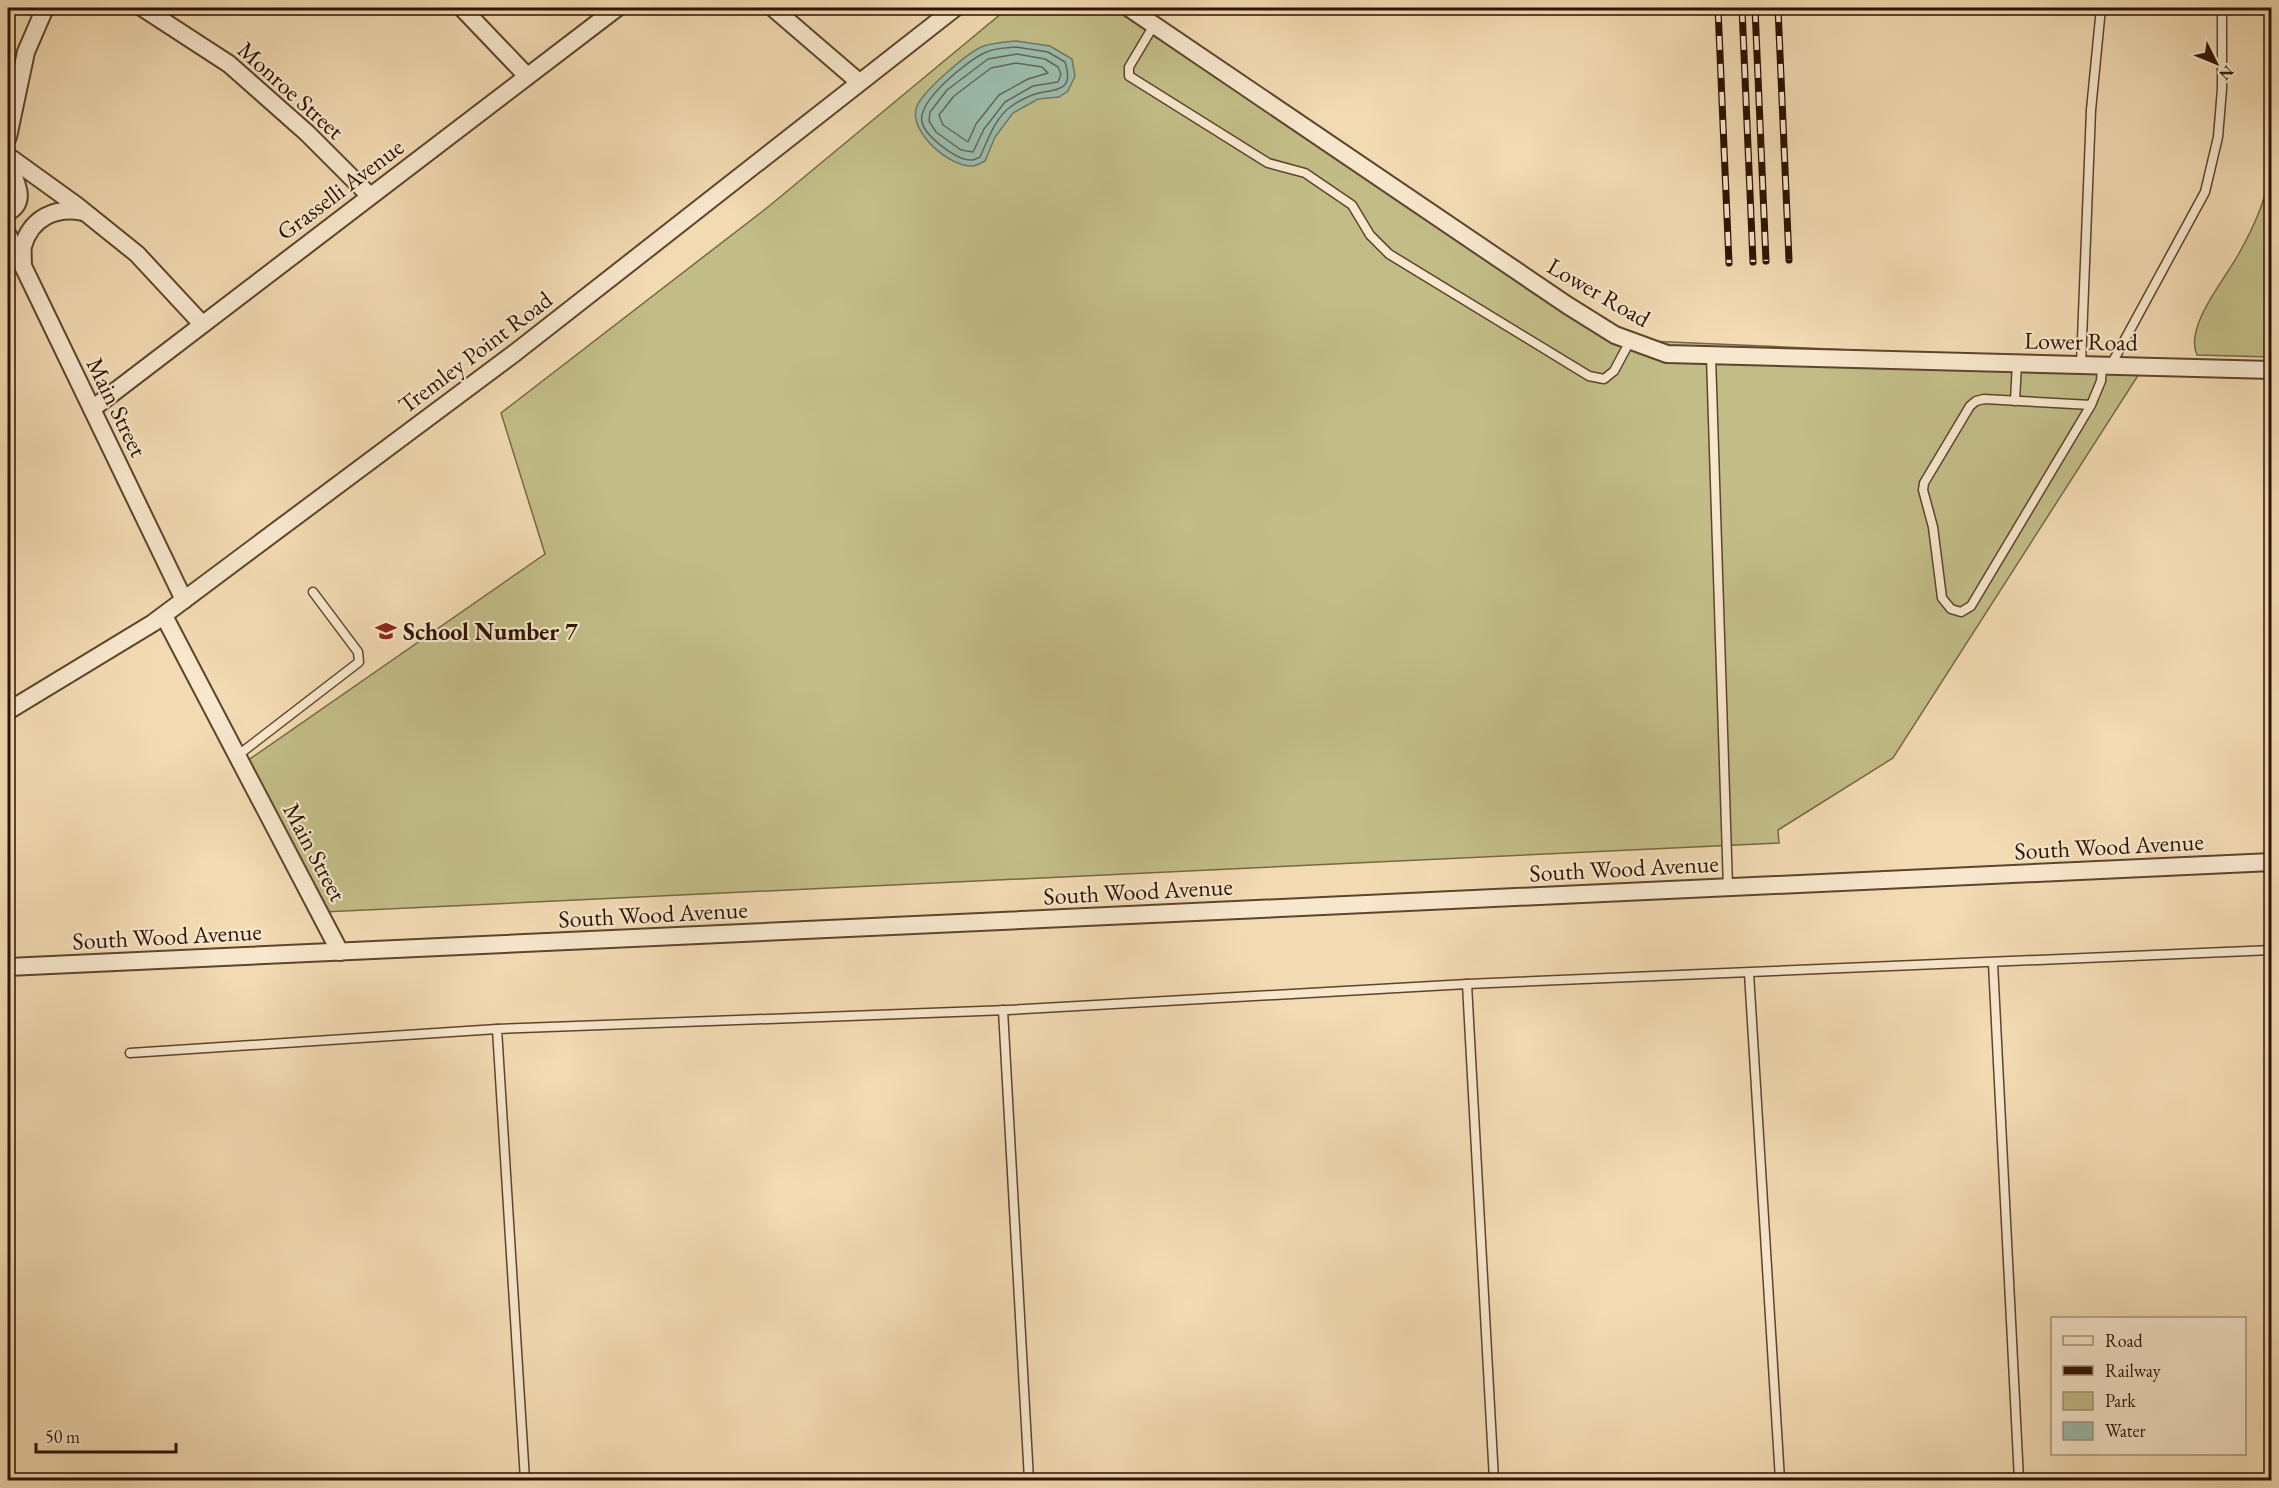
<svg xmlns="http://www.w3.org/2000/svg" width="2279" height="1488" font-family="'EB Garamond',serif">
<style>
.green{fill:#c2bd87;stroke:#776844;stroke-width:1.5}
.water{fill:#9bbbab;stroke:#6f7767;stroke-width:1.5}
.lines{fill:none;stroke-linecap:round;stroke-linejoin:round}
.shore{stroke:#646656;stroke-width:1.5}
.lane-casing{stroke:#5e442c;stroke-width:11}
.street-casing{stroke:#5e442c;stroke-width:20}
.lane{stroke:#f7e7cd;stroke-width:8}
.street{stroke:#f7e7cd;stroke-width:16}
.rail-casing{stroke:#2c1200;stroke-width:7}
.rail{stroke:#f7e7cd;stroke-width:4.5;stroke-dasharray:14;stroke-linecap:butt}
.labels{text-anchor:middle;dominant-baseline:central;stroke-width:4.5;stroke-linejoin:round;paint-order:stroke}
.street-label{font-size:24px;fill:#2c1200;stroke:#f7e7cd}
.poi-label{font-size:24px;font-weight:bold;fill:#2c1200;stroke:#f7e7cd;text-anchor:start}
</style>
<rect width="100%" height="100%" fill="#f2dab2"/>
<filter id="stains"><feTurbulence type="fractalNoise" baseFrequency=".00333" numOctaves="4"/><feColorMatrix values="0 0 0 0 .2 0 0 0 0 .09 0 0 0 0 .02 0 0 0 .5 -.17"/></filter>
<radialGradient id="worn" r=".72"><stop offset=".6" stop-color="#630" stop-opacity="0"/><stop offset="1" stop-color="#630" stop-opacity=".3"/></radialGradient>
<!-- green -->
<g class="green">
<polygon points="1008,8 1123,8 1625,340 2146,363 1893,758 1778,830 1779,843 323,912 244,763 545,554 501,413 768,207"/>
<path d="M2271,168V357L2197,355C2184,327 2225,279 2238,255C2253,229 2267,197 2271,168Z"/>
</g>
<!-- water -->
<path class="water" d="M1016,41L1050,46L1072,59L1075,76L1068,91L1059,97L1038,99L1013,113L995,137L985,161C981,163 976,166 972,166C950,167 910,133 916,109C919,94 969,51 984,46C993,43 1006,42 1016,41Z"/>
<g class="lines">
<!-- shore -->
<g class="shore">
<path d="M1016,47L1048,52L1065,62C1074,90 1059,89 1039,93C1030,95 1016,102 1009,108C994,120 988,140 980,157C978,158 974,160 972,160C957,161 925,136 922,122C917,101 966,62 984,53C993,48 1006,48 1016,47Z"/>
<polygon points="1017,54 1045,59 1058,67 1061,74 1058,82 1033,86 1005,102 984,129 973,152 961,150 936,132 929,121 930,112 947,90 988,59"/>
<polygon points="1016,63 1042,67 1048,73 1028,79 999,95 976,124 968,142 943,125 939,115 954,96 991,68"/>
</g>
<defs>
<g id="lane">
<polyline points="1154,25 1129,67 1129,76 1268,163 1305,173 1352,205 1370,235 1389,254 1589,376 1604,379 1614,371 1630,341"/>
<polyline points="1711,356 1728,888"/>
<polyline points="2081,365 2091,110 2101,8"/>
<polyline points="2111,365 2205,192 2218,137 2222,89 2222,8"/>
<polyline points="2015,401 2017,363"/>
<polyline points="2091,405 1984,399 1976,401 1970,406 1924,483 1923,490 1933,527 1942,598 1951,609 1961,612 1971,606 2091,405 2101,381 2102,366"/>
<polyline points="237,756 359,662 358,652 313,592"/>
<polyline points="1993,963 2019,1480"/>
<polyline points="1749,973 1780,1480"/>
<polyline points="1467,984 2272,950"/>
<polyline points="1003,1010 1029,1480"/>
<polyline points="130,1053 497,1029"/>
<polyline points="525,1480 497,1029 1008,1010 1467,984 1494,1480"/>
<polyline points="1944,1480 2019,1478"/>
</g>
<g id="street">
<polyline points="143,8 229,64 307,133 370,196"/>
<polyline points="462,8 527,76"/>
<polyline points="773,8 859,82"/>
<polyline points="1129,8 1567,305 1615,335 1667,354 2272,370"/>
<polyline points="8,137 26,52 45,8"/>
<polyline points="8,156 76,205 137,254 202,324"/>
<path d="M8,162C14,179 29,201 8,212"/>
<polyline points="8,235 184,600"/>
<path d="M23,266C23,260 22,252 23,246C31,218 56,206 83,212"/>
<polyline points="92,409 617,8"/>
<polyline points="164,616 340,952"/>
<polyline points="8,711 153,623 516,352 955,8"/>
<polyline points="8,967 2272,862"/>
</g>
</defs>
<!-- lane casing -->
<use href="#lane" class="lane-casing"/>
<!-- street casing -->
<use href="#street" class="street-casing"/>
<!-- lane -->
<use href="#lane" class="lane"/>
<!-- street -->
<use href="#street" class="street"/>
<defs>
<g id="rail">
<polyline points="1718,8 1729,263"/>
<polyline points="1742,8 1753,262"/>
<polyline points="1755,8 1766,261"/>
<polyline points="1778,8 1789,260"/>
</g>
</defs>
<!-- rail casing -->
<use href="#rail" class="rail-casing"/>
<!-- rail -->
<use href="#rail" class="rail"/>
</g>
<!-- icons -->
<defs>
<symbol id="school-bare" viewBox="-9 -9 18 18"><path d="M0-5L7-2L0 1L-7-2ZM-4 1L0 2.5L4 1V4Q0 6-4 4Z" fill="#8f2418" stroke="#f7e7cd" stroke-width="2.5" paint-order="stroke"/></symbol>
</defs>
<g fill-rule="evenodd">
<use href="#school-bare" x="371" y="616" width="30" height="30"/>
</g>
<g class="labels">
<!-- street labels -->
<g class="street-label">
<text transform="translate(291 90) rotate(42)">Monroe Street</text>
<text transform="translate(340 189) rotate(-37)">Grasselli Avenue</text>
<text transform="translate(1599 292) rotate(30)">Lower Road</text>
<text transform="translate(2081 341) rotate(1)">Lower Road</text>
<text transform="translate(475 352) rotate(-37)">Tremley Point Road</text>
<text transform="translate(117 407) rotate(64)">Main Street</text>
<text transform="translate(2109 846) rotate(-3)">South Wood Avenue</text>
<text transform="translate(315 852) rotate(62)">Main Street</text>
<text transform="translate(1624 868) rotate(-3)">South Wood Avenue</text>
<text transform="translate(1138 891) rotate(-3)">South Wood Avenue</text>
<text transform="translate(653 914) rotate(-3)">South Wood Avenue</text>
<text transform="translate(167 936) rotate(-3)">South Wood Avenue</text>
</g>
<!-- poi labels -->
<g class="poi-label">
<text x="403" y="631">School Number 7</text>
</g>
</g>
<!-- margin -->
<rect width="2279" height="1488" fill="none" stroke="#f2dab2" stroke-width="30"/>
<rect x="9" y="9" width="2261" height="1470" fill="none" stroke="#2c1200" stroke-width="3"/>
<rect x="15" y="15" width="2249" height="1458" fill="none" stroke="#2c1200" stroke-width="1.5"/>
<!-- legend -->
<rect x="2051" y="1317" width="195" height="138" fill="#f7e7cd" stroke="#a6927b" stroke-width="1.5"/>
<rect x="2063" y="1336" width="30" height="9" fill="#f7e7cd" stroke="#a6927b" stroke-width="1.5"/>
<text x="2105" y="1347" font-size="18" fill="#2c1200">Road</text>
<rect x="2063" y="1366" width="30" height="9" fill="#2c1200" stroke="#a6927b" stroke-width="1.5"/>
<text x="2105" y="1377" font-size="18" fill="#2c1200">Railway</text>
<rect x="2063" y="1392" width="30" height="18" fill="#c2bd87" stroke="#a6927b" stroke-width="1.5"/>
<text x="2105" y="1407" font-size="18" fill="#2c1200">Park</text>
<rect x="2063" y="1422" width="30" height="18" fill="#9bbbab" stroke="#a6927b" stroke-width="1.5"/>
<text x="2105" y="1437" font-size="18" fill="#2c1200">Water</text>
<!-- north arrow -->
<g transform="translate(2216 63) rotate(133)" stroke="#f7e7cd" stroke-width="4.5" paint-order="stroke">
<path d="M0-4.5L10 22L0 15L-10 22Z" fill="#2c1200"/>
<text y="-9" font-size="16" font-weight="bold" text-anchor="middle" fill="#2c1200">N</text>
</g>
<!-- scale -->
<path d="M36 1443v9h140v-9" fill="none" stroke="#2c1200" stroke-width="3"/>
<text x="45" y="1443" font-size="18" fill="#2c1200" stroke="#f7e7cd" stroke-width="4.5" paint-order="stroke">50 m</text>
<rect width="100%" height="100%" filter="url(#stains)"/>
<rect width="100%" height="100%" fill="url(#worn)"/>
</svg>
